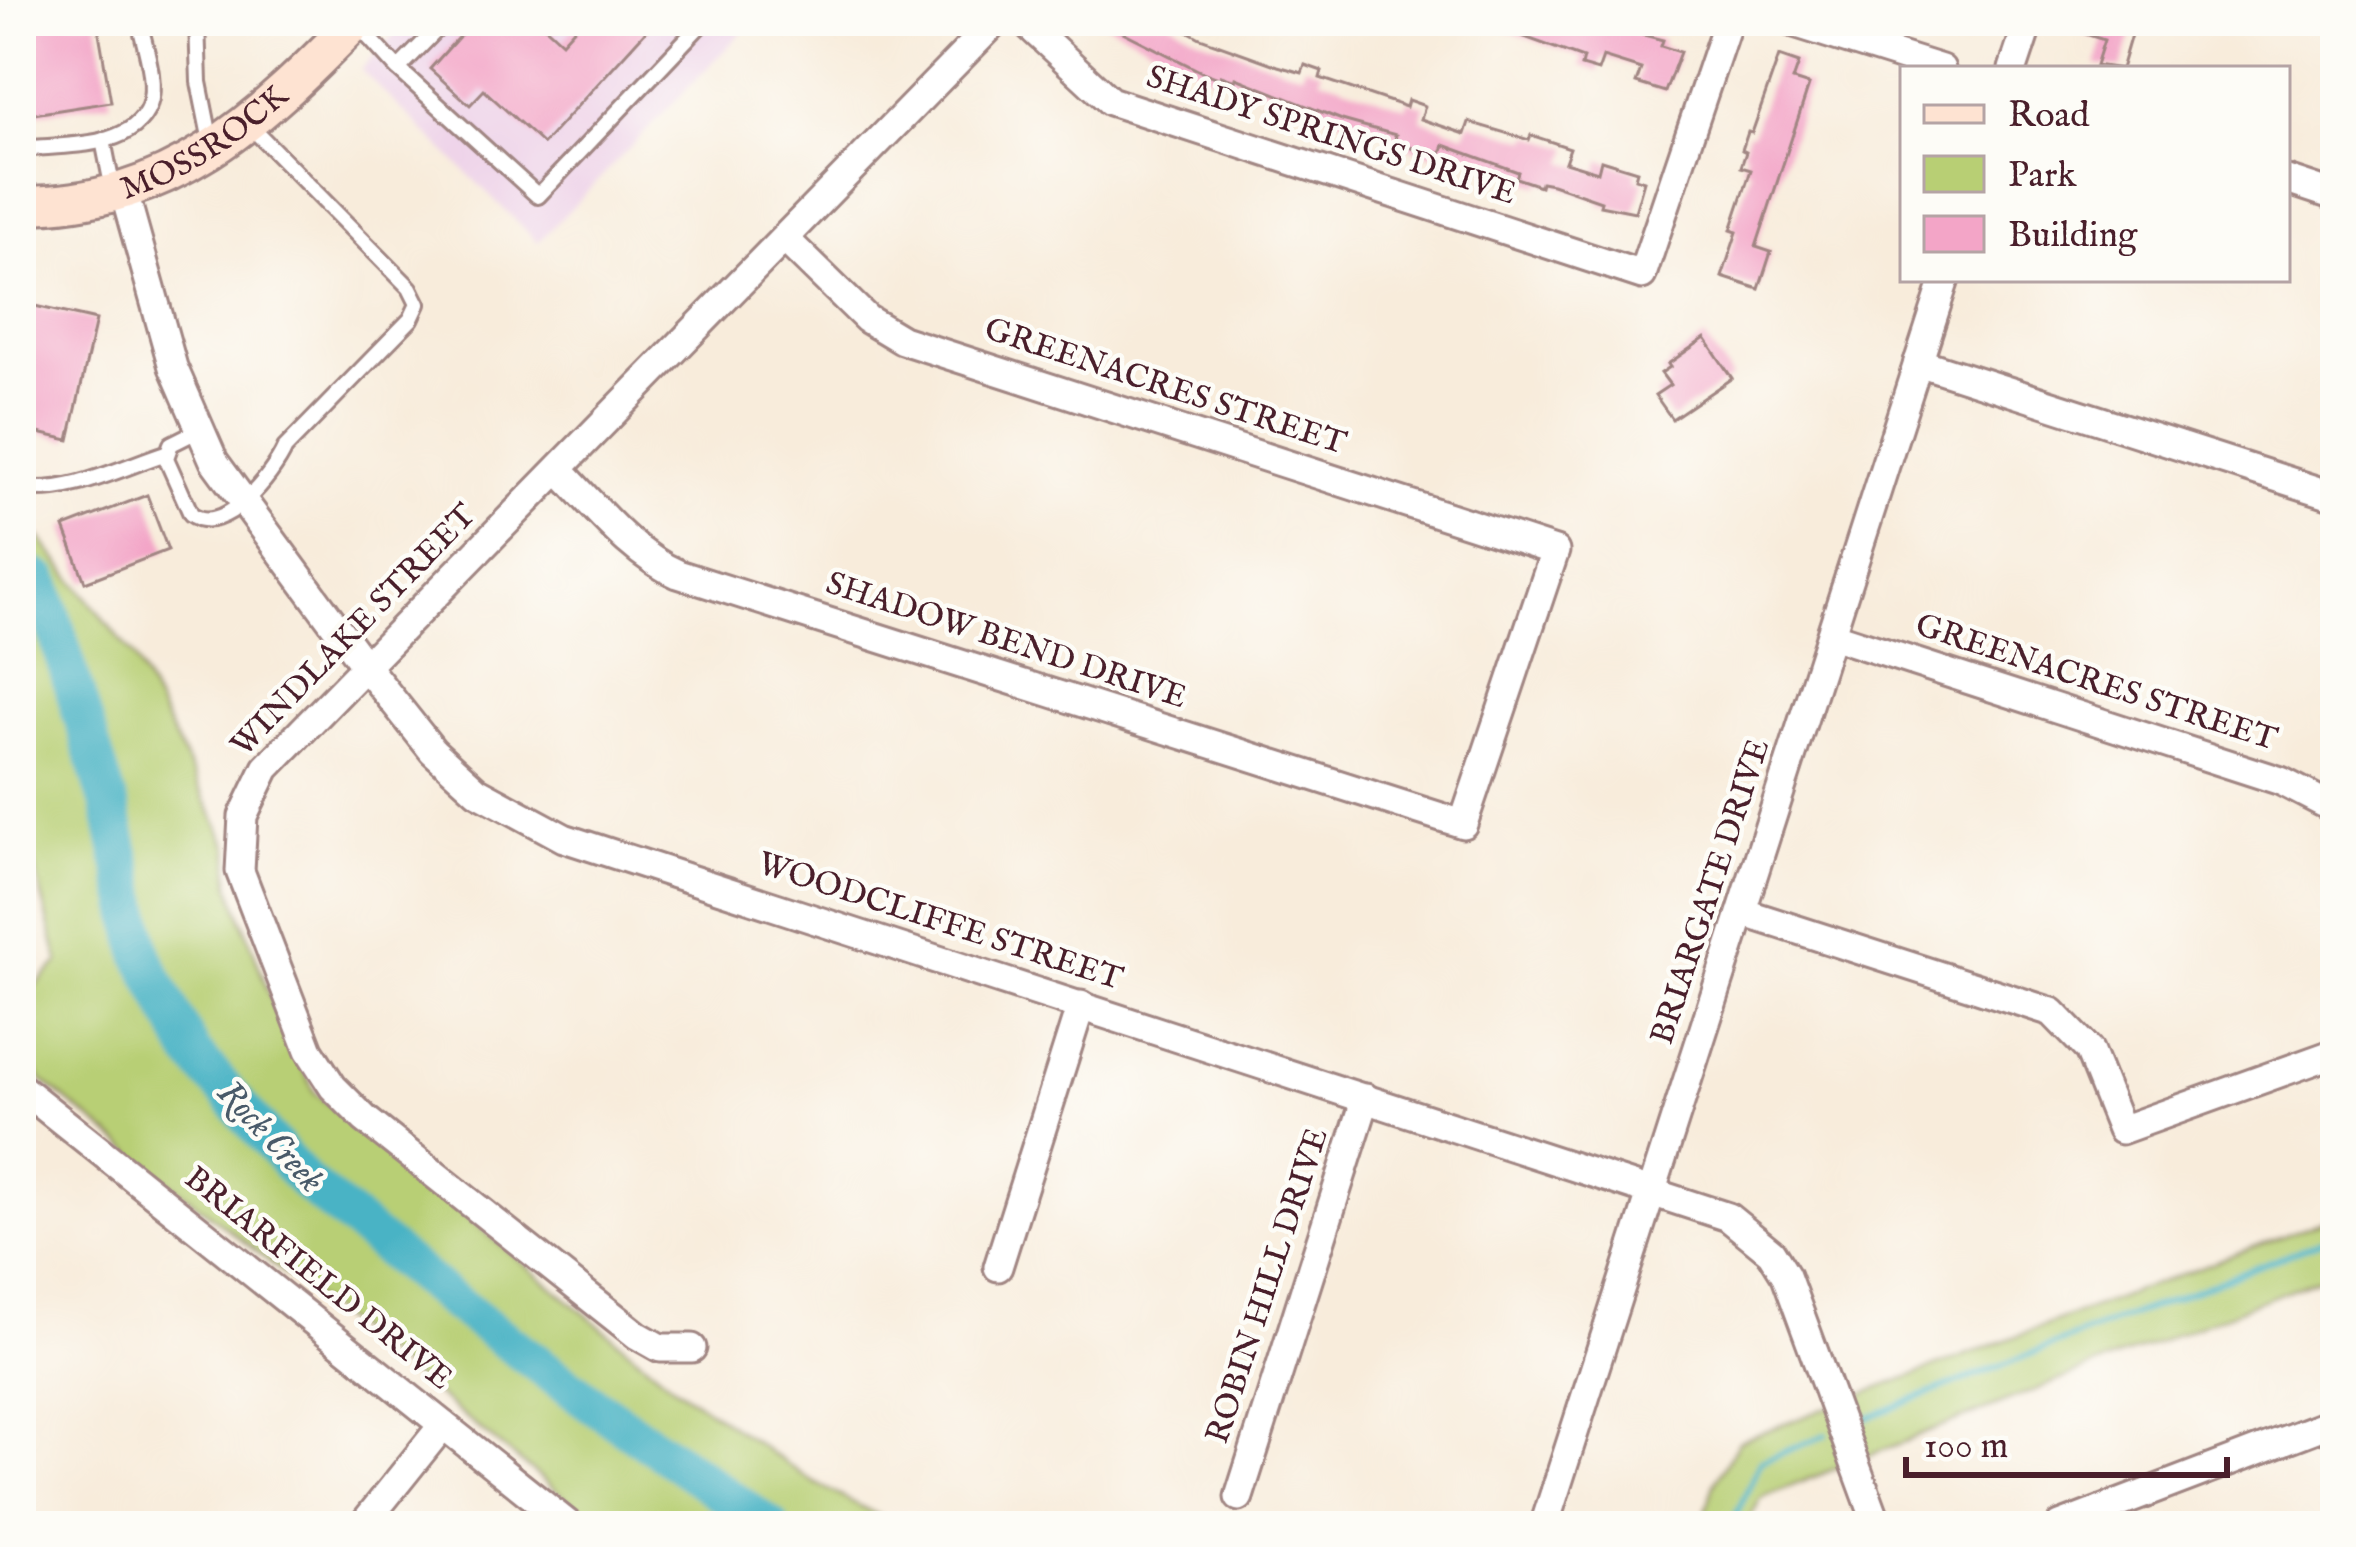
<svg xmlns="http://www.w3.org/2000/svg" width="2356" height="1547" font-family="'IM FELL English',serif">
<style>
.built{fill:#edd0e8}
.green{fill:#b8cf74;stroke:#817750;stroke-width:3}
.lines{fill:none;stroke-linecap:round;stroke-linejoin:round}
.stream{stroke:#48b3c5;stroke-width:6}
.river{stroke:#48b3c5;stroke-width:39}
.building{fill:#f3a5c7}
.lane-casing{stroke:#a18683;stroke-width:20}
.street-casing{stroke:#a18683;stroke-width:33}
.secondary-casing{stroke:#a18683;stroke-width:42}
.lane{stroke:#fff;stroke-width:14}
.street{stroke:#fff;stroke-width:27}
.secondary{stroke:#fee3d2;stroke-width:36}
.labels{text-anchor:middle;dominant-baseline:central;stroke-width:9;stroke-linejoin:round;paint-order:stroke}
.street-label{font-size:33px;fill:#4a1f2b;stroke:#fdfcf7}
.water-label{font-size:36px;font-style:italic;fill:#495a69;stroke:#fdfcf7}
</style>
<rect width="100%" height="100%" fill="#fdfcf7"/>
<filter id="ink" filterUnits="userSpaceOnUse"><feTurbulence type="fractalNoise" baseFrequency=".00833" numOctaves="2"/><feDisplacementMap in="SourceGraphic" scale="24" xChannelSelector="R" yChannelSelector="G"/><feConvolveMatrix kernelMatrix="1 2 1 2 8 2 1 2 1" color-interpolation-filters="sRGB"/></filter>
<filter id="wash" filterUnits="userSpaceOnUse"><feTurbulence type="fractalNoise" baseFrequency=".004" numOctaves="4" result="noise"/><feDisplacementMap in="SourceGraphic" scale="48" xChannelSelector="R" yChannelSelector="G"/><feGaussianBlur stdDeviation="2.7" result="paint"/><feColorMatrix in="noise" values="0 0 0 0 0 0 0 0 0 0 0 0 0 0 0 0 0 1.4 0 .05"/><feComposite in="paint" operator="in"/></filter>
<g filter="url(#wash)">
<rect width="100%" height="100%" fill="#f8ecdb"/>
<!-- built -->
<polygon class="built" points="407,21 753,21 538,242 361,70"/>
<!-- green -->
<g class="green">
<polygon points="21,526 41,539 133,656 229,847 230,885 274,1008 315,1093 671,1384 813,1482 899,1526 601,1526 41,1080 21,1043 21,1000 59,962 21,815"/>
<polygon points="2335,1216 2335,1272 1761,1498 1746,1526 1702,1526 1714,1484 1739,1441"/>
</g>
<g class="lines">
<!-- stream -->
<g class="stream">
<polyline points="1861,1420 2335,1236"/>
<polyline points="1731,1526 1761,1461 1826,1435"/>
</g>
<!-- river -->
<polyline class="river" points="21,570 41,581 111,810 143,956 192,1052 304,1181 449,1299 590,1402 770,1526"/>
</g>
<g id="blocks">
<!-- building -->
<g class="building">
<polygon points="21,21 97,21 111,102 21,116"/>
<polygon points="473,21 539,21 562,42 581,21 655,21 543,144 484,90 470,105 430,69"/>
<polygon points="1101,21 1169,21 1200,38 1278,66 1302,73 1305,65 1322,71 1320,78 1406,107 1408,100 1425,106 1421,119 1465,134 1469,122 1529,140 1531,135 1570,148 1565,162 1598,172 1601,160 1637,171 1635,178 1644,181 1635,212 1600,205 1601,201 1552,184 1541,182 1540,186 1516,178 1518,172 1444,145 1441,154 1434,151 1432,155 1407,146 1395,140 1396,135 1342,120 1236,78 1235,81 1221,76 1221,79 1202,72"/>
<polygon points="1492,21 1590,21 1663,40 1661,46 1680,52 1665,92 1636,83 1641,69 1603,57 1598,71 1581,66 1583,58 1491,25"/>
<polygon points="2056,21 2135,21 2121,69 2096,65 2104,40 2055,24"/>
<polygon points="1779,56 1799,63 1793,80 1809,85 1756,247 1771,252 1759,289 1722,277 1737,232 1731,230 1751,170 1741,167 1746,152 1742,150 1748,132 1752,133"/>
<polygon points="26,304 96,320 69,440 21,429 21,327"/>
<polygon points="1705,338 1732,378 1672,419 1655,395 1670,385 1661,373 1670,367 1668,364"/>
<polygon points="147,495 168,550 85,582 64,527"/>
</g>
</g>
</g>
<g filter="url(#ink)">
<use href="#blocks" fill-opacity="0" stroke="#a18683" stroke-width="3"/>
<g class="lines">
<defs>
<g id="lane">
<polyline points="197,21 199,82 212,147"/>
<polyline points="356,23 396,67 538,196 704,21"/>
<polyline points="398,69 445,21"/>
<polyline points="103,140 110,175 120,188"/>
<path d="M21,149C60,144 132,151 149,106C158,82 144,44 139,21"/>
<path d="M199,430L171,444L166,458L191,514C223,538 273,475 285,448L411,319L418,304L410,288L250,126"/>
<path d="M21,488C70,495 120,468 166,453"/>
</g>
<g id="street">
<polyline points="1024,21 1110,101 1642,275 1728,21"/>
<polyline points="1788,21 1941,69"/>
<polyline points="2013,69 2029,21"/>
<polyline points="2287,180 2335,196"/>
<polyline points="124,192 173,367 214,461 359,658 433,751 477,791 564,838 1728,1217 1771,1252 1786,1276 1878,1526"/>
<polyline points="1918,362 2335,496"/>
<path d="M559,470C594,505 631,554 678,574L1463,824L1555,551L902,340L867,319L785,239"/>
<polyline points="1831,635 2281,781 2335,809"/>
<polyline points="1742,912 2052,1012 2089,1050 2121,1130 2335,1053"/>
<polyline points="21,1088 570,1526"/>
<polyline points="998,1267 1081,1005"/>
<polyline points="692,1348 660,1348 637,1335 365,1119 333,1087 309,1050 240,871 243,816 266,768 996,21"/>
<polyline points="1239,1497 1366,1098"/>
<polyline points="362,1526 443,1425"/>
<polyline points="1544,1526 1945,279"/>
<polyline points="2060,1526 2335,1421"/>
</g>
<g id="secondary">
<path id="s1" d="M21,205C171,205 258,121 356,21"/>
</g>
</defs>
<!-- lane casing -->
<use href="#lane" class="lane-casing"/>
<!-- street casing -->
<use href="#street" class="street-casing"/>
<!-- secondary casing -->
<use href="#secondary" class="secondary-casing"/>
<!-- lane -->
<use href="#lane" class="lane"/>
<!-- street -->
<use href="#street" class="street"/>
<!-- secondary -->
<use href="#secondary" class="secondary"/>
</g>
</g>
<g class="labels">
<!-- street labels -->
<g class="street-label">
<text transform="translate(1331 136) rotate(18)">SHADY SPRINGS DRIVE</text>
<text stroke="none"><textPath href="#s1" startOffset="198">MOSSROCK</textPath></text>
<text transform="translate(1165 387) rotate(18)">GREENACRES STREET</text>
<text transform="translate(354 631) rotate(-46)">WINDLAKE STREET</text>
<text transform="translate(1006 641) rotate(18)">SHADOW BEND DRIVE</text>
<text transform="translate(2096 683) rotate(18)">GREENACRES STREET</text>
<text transform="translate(1711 892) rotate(-72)">BRIARGATE DRIVE</text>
<text transform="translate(940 922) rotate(18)">WOODCLIFFE STREET</text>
<text transform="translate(318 1279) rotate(39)">BRIARFIELD DRIVE</text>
<text transform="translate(1268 1286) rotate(-72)">ROBIN HILL DRIVE</text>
</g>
<!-- water labels -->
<g class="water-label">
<text transform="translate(270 1137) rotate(47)">Rock Creek</text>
</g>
</g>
<!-- margin -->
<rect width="2356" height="1547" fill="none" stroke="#fdfcf7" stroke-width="72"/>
<!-- legend -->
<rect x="1900" y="66" width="390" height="216" fill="#fdfcf7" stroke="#b5a4a5" stroke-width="3"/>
<rect x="1924" y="105" width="60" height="18" fill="#fee3d2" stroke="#b5a4a5" stroke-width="3"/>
<text x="2008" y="126" font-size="36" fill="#4a1f2b">Road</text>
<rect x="1924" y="156" width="60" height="36" fill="#b8cf74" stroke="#b5a4a5" stroke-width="3"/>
<text x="2008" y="186" font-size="36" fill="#4a1f2b">Park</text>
<rect x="1924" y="216" width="60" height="36" fill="#f3a5c7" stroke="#b5a4a5" stroke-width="3"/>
<text x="2008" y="246" font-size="36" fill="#4a1f2b">Building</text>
<!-- scale -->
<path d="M1906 1457v18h321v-18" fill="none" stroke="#4a1f2b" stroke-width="6"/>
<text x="1924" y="1457" font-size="36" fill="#4a1f2b" stroke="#fdfcf7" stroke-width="9" paint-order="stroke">100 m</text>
</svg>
